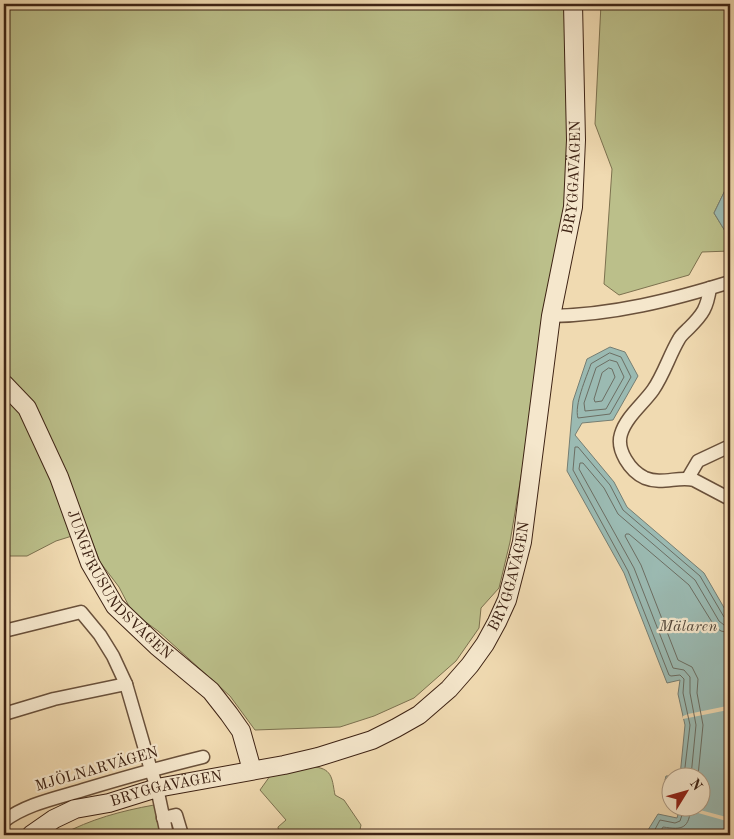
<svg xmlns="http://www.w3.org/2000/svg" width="734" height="839" font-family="'Old Standard TT',serif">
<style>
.green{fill:#bbbf8a;stroke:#7c714f}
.water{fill:#9bbab2;stroke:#767e73}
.pier{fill:#f0dab1}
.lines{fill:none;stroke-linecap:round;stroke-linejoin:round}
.shore{stroke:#6c6e63;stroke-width:1}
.street-casing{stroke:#6a513b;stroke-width:15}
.secondary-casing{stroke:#3e2314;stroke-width:20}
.street{stroke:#f5e7cc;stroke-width:12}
.secondary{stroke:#f5e7cc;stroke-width:18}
.labels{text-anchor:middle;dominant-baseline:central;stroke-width:4.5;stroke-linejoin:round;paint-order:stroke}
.street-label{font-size:15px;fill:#3e2314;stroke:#f5e7cc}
.water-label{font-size:16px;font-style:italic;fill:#55493c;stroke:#f5e7cc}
</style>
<rect width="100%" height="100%" fill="#f0dab1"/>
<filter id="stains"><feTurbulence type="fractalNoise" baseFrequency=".004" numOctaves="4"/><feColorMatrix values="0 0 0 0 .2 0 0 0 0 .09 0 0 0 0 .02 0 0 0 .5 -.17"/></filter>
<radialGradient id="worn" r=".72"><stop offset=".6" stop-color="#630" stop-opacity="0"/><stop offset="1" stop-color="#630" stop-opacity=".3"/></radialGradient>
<!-- green -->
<g class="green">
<polygon points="4,4 567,4 569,137 567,203 510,542 499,588 481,608 479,628 456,661 414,698 374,716 340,727 255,730 230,696 158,631 132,612 119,587 100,562 88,531 56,541 27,556 4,556"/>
<polygon points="601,4 730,4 730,180 714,213 725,231 730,233 730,251 702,252 689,275 619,295 604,284 612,169 595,124"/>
<path d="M315,767C333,769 332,780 335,795L344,800L361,825L359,834L355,835H279L278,827L286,820L260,790L270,776Z"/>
<path d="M154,805L162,835H61C91,819 121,811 154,805Z"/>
</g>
<!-- water -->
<g class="water">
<polygon points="730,180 730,233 725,231 714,213"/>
<polygon points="610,347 625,352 638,376 613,420 582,423 575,435 614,482 627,507 704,573 730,618 730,835 647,835 648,830 658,814 677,818 680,807 702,806 702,776 672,776 671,782 665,780 666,776 680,776 685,725 678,694 680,680 667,683 624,573 567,471 573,401 587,359"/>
</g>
<!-- pier -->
<g class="pier">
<polygon points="727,706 728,710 683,719 683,716 688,714"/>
<polygon points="680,807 689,807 730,818 730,822 684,809 680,808"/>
</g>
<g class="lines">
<!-- shore -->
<g class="shore">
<path d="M610,353L621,357L631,377L610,414L578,418C574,405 586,378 591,364Z"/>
<polygon points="610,360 617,362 624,377 606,409 585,411 584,403 596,368"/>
<polygon points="609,368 612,369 615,377 602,401 595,402 594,399 602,373"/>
<polyline points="684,776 690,725 683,693 684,679 680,675 671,676 669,675 628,571 573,470 575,447 578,447 610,485 623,510 700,576 724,617 730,619"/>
<polyline points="691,776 696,725 690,693 690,677 684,670 673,668 634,568 579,469 580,463 583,463 604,488 618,514 695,580 719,621 724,625 730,626"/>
<polyline points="698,776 703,725 697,693 698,679 692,667 678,660 641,565 625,536 626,534 629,534 689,585 715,627 721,631 730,633"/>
<polyline points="652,835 660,820 675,823 680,821 685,806"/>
<path d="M658,835L663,827C683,830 689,829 691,806"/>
</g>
<defs>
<g id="street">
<path d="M710,288C707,308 703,314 689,328C686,331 681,335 679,339C669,356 664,374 653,390C643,404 626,417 621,434C616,450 630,471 645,478C662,485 678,476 694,480L730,499"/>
<path d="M551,316C613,315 672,300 730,282"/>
<polyline points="688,478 698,461 730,446"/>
<polyline points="4,631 81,612 100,635 113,656 126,684 151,770 157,788 167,835"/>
<polyline points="4,714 54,699 126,684"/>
<polyline points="163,818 176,815 182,835"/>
<path d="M4,821C26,804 57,798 83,790C123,778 162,767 203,757"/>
</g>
<g id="secondary">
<path id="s1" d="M4,384L27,408L59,477L90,563L115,606L157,646L211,691L229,714L241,731L252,770"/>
<path id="s2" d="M31,835L54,819L75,809L109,803L157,788L284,765L318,757L372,740L396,728L419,715L449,689L470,665L485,644L497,622L507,600L522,542L551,316L573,207L576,140L573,4"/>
</g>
</defs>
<!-- street casing -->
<use href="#street" class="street-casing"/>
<!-- secondary casing -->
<use href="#secondary" class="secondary-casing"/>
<!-- street -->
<use href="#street" class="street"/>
<!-- secondary -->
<use href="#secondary" class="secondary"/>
</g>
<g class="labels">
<!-- street labels -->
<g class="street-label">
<text stroke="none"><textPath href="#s2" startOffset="985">BRYGGAVÄGEN</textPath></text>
<text stroke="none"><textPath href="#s2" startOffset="580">BRYGGAVÄGEN</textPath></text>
<text stroke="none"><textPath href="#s1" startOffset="235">JUNGFRUSUNDSVÄGEN</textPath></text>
<text transform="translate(97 770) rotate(-16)">MJÖLNARVÄGEN</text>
<text stroke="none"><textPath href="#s2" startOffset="145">BRYGGAVÄGEN</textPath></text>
</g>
<!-- water labels -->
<g class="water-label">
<text x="688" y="627">Mälaren</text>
</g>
</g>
<!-- margin -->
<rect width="734" height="839" fill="none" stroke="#f0dab1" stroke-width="20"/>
<rect x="5" y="5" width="724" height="829" fill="none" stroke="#3e2314" stroke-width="2.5"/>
<rect x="10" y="10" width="714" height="819" fill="none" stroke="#3e2314"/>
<!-- north arrow -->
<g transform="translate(686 792) rotate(53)"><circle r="24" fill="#f5e7cc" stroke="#ac9982"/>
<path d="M0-4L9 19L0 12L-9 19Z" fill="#8f2418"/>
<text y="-8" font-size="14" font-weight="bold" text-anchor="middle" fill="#3e2314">N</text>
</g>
<rect width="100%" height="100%" filter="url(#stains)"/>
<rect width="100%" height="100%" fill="url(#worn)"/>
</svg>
